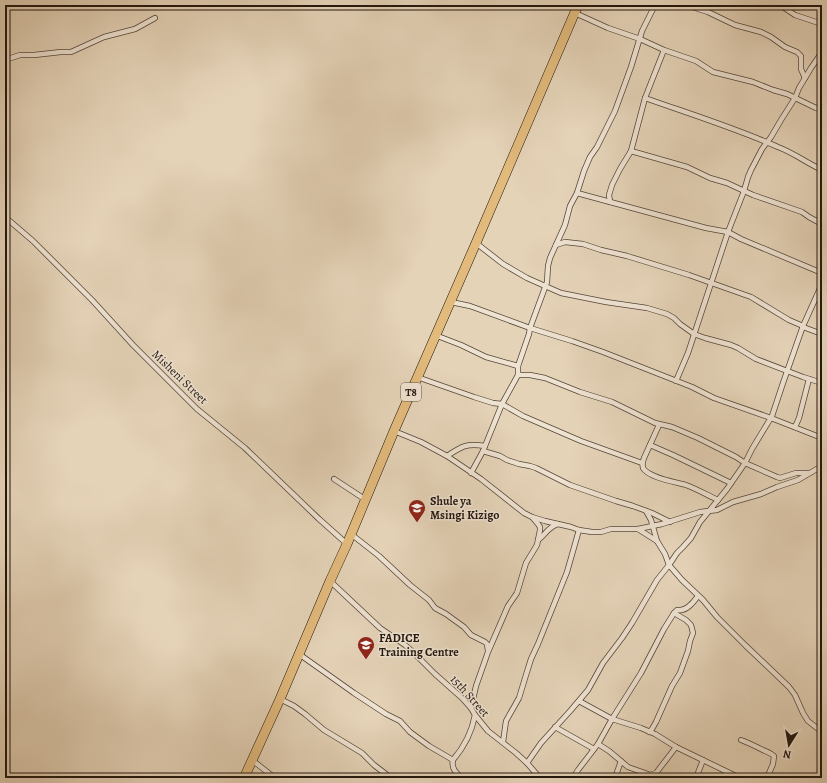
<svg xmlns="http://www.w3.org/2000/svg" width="827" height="783" font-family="Alegreya,serif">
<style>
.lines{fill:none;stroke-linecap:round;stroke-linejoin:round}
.street-casing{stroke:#534639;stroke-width:6}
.highway-casing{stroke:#22170f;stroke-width:10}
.street{stroke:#eee2d1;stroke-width:4.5}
.highway{stroke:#e2ba7c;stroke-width:9}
.labels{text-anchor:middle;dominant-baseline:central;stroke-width:3;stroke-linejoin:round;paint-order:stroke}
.shield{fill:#eee2d1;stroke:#5f5449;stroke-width:1}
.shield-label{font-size:11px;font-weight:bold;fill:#22170f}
.street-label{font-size:12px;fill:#22170f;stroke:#eee2d1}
.poi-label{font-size:12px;font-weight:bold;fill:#22170f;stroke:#eee2d1;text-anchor:start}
</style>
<rect width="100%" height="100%" fill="#e5d3b8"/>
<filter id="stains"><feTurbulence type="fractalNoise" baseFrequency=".005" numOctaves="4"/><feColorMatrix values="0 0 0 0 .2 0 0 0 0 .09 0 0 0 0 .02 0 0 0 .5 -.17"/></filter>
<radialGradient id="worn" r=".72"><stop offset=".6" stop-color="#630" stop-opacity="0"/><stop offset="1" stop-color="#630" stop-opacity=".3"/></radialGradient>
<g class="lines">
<defs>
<g id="street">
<polyline points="686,5 708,12 735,25 761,32 771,37 785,47 797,52 801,56 801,69 805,78"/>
<polyline points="780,5 795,15 822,24"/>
<polyline points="575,13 608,28 640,39 664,50 696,61 713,72 753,82 773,90 787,94 816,108 822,110"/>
<polyline points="5,60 20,55 34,55 61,52 71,52 104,37 135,29 155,18"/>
<path d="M645,98C690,114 735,128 778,147C794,153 807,163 822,170"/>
<polyline points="631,151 687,167 710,178 727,183 753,195 802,212 809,217 822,224"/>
<polyline points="577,193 706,228 728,232 741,239 822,273"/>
<polyline points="610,202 609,195 612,185 620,169 631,151 645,98 664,50"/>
<polyline points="5,217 33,241 92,300 133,345 197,409 245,448 319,519 347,544"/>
<polyline points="476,243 503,264 527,278 561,293 606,302 647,308 667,314 674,318 680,324 694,334 705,338 731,345 738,348 756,359 803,377 822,383"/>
<polyline points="556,245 565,242 583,244 601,250 627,256 689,275 751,297 789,320 803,326"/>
<polyline points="451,302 470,306 530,328 572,341 603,352 692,387 714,398 771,418 822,438"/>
<polyline points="803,327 822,334"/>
<polyline points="435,335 461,345 486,357 518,366"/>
<polyline points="518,375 530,375 545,378 580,392 612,402 655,423 672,427 698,438 736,457 745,463 777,477 780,478 796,473 809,473"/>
<polyline points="417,377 474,397 493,403 502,404 523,416 581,441 642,463"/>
<polyline points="676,381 688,353 728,232 744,191 748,177 751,170 762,149 771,137 781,120 795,98 799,88 811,68 822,52"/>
<path d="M659,425L644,458C643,461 642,465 643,468C649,478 676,482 686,485C697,489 707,495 718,500"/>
<polyline points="795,427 799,418 809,379"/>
<polyline points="394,431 421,442 447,456 481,479 524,513 532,517 545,521 571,527 579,530 592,532 601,532 611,529 638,529 662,524 700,512 717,510 733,502 761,494 777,487 798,480 822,466"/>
<polyline points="650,445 673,455 731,483"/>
<polyline points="483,451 500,456 507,460 519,464 530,466 536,468 570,485 616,501 633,506 652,513 670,522"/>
<path d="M447,456C462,446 467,443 485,446"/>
<polyline points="471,473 483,451 502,404 518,375 518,366 529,334 530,328 547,282 548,266 550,258 565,225 570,206 577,193 584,171 590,157 597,147 615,111 631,67 642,31 655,5"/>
<polyline points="334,479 366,500"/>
<polyline points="646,511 651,520 657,541 665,554 669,565 682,580 703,600 717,617 745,645 789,687 795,695 803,713 808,721 822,732"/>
<polyline points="638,529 657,541"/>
<polyline points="351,534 379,556 410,585 429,600 435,608 446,614 464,627 471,635 485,642 487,644 488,651"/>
<path d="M538,540C545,535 549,526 558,524"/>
<polyline points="330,581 380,628 405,645 414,653 435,674 462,698 471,708 475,715 488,731 516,753 527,763 540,778"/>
<polyline points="299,654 354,693 386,714 400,721 410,732 429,746 453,760"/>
<polyline points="280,699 294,706 305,714 324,730 362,753 374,765 391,778"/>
<polyline points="579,701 612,719 641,728 655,734 676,747 740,778"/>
<polyline points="471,708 476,686 488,652 508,606 517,593 526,563 537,545 540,530 540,527 538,524 533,518"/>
<polyline points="555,727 594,749"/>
<polyline points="649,732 652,729 656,722 672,686 680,673 688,651 690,641 693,633 691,625 686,620 674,613"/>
<path d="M741,740C749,743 755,746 763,750C767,752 771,753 774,756L773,764L767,778"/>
<polyline points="503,742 506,721 519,698 526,675 531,659 538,644 567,572 579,530"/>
<polyline points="598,744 609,751 628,767 645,773 650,775 656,773 676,747"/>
<polyline points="252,760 275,778"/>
<polyline points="527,763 541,743 571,710 588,690 603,663 622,638 632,623 657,580 669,565 677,553 683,547 691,538 700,522 727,489 745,463 752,449 772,416 783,383 803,326 822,284"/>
<path d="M462,778C456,773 451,768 453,760C464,747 472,732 475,715"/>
<path d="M573,778L578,770L598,744L612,719L641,673L664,629L674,613L677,610C686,612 693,603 698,596"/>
<polyline points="615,778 621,761"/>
<polyline points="696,778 703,760"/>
</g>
<polyline id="highway" points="244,778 280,699 330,581 347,544 394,431 476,243 578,5"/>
</defs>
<!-- street casing -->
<use href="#street" class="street-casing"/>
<!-- highway casing -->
<use href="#highway" class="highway-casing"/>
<!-- street -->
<use href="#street" class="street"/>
<!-- highway -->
<use href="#highway" class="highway"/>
</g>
<!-- icons -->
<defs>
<symbol id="school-pin" viewBox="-11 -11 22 30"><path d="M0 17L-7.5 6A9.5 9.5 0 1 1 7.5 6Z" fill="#8f2418" stroke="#eee2d1"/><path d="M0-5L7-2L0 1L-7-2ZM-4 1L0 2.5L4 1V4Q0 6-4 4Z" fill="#fff"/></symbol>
</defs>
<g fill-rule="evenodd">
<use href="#school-pin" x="407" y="498" width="20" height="27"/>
<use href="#school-pin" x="356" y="635" width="20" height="27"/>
</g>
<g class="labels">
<!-- shield labels -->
<rect class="shield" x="401" y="383" width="20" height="18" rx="3"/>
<g class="shield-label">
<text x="411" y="392">T8</text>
</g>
<!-- street labels -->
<g class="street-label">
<text transform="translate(180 377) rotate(44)">Misheni Street</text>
<text transform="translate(470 696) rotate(48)">15th Street</text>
</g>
<!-- poi labels -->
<g class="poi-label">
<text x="430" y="501">Shule ya<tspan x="430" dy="14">Msingi Kizigo</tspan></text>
<text x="379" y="638">FADICE<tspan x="379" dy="14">Training Centre</tspan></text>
</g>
</g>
<!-- margin -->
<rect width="827" height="783" fill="none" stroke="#e5d3b8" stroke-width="20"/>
<rect x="6" y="6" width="815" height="771" fill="none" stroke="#22170f" stroke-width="2"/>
<rect x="10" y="10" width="807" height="763" fill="none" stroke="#22170f"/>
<!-- north arrow -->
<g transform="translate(789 745) rotate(191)" stroke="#eee2d1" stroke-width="3" paint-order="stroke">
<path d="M0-3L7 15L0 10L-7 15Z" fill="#22170f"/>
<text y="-6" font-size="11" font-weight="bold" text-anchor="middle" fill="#22170f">N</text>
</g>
<rect width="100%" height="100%" filter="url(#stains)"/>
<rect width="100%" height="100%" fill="url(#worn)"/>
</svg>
